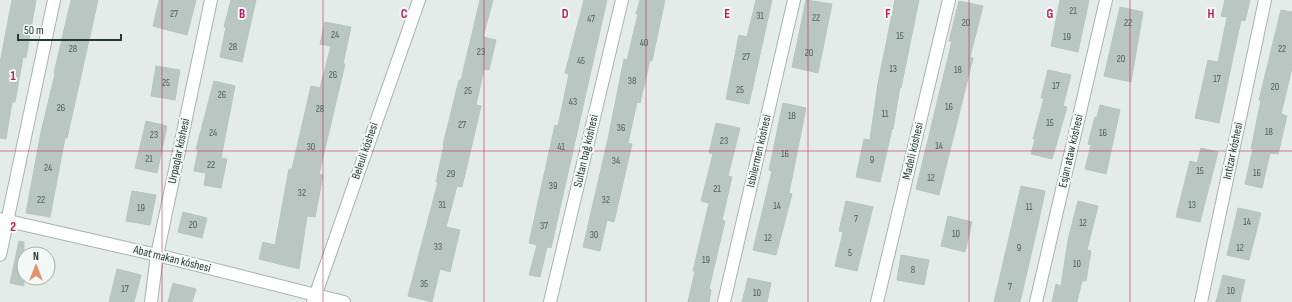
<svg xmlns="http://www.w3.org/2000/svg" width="1292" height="302" font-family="'Sofia Sans Condensed',sans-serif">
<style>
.building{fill:#bac6c2;stroke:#b7c5c0}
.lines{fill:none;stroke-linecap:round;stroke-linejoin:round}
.street-casing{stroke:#a7b3b0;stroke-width:14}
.street{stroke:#fff;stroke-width:12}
.grid{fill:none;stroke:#c2185b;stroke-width:1;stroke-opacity:0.55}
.labels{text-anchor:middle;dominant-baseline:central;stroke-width:4;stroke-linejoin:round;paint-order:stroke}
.number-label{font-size:10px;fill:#4b5e5a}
.street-label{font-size:12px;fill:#263b37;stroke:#f4f9f7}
.grid-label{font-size:13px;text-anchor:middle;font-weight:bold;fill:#c2185b;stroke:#f4f9f7;stroke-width:4;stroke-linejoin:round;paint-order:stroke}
</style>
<rect width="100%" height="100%" fill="#e4ece9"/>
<!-- building -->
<g class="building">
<polygon points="12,0 36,0 26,58 23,57 15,102 12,102 6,139 0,138 0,63"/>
<polygon points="71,0 98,0 67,138 65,138 50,217 26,213 41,132 55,74 54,73"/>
<polygon points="159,0 196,0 187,35 153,26"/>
<polygon points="231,0 256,0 242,62 220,57 226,27 224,27"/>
<polygon points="480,0 493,0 483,37 496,40 489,70 484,69 476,105 481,106 462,187 457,186 446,227 460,230 450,272 440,269 432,302 408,296 438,182 436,182 444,145 443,145 454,100 459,80 461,80"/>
<polygon points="584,0 607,0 551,248 547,247 540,277 529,275 537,245 529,243 555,125 558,126 569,74 565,73"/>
<polygon points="640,0 665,0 652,61 650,60 640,103 637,102 628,143 632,144 614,222 607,220 600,251 583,247 608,139 624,59 627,60 638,14 636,14"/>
<polygon points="756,0 772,0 749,104 726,99 739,35 747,37"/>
<polygon points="806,0 832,4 818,73 792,67"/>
<polygon points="895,0 919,0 901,88 900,87 893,129 892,129 880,182 856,177 864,139 870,140 878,83"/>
<polygon points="1060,0 1089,0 1078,52 1051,46"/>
<polygon points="1225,0 1250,0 1245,21 1241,20 1219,123 1195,118 1208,60 1218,62 1227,17 1221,16"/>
<polygon points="959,1 983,6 970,57 973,58 939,195 916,189 952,41 949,41"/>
<polygon points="1120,7 1143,12 1131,82 1104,76"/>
<polygon points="1281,10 1292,12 1292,68 1281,114 1287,116 1278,154 1270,153 1262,188 1245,184 1253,149 1251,149 1261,100 1259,100"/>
<polygon points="325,22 351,27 343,64 345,64 319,174 323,175 315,217 307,216 299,269 259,259 263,242 275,245 289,169 292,169 311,86 320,88 331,46 320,44"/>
<polygon points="156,66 180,70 175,100 151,96"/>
<polygon points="1048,70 1071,75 1063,106 1067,107 1052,159 1031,154 1035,139 1033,139 1044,98 1041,98"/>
<polygon points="214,81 235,86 221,158 227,159 221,188 204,185 206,173 194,171 198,150 196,149"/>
<polygon points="783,103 806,108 789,193 792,194 776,255 753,250 772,171 769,170"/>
<polygon points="1100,105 1120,110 1106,174 1085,169 1091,145 1088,144 1095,117 1097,117"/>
<polygon points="146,121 167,126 157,173 135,168"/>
<polygon points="716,123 740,128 728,176 732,177 722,220 725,221 709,289 711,290 709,302 688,302 695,271 693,271 709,203 701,201 713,154 709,153"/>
<polygon points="1201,148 1218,152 1200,222 1176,217 1190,161 1197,163"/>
<polygon points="1021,186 1045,191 1037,229 1020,302 994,302"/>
<polygon points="132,191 156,195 150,225 126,221"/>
<polygon points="846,201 873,207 857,271 835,266 843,232 839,231"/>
<polygon points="1078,201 1098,206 1087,250 1091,251 1086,281 1082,281 1077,302 1052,302 1056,284 1061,286 1068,240"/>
<polygon points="1238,208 1261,213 1249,260 1227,255"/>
<polygon points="183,212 207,218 202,238 178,232"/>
<polygon points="948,216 972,222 965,252 941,246"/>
<polygon points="19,241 24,242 24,286 10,283"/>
<polygon points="901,255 929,260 924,285 897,280"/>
<polygon points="117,269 141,275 134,302 109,302"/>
<polygon points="1223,275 1245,280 1240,302 1216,302"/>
<polygon points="748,278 771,283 767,302 742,302"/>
<polygon points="173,283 196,289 192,302 168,302"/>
</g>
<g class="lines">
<defs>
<g id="street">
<polyline points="0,219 157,255 344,302"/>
<polyline points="0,255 54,0"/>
<polyline points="151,302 157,255 211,0"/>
<polyline points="313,302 419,0"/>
<polyline points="550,302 622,0"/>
<polyline points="724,302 794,0"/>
<polyline points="877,302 949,0"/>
<polyline points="1036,302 1106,0"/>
<polyline points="1201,302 1265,0"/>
</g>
</defs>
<!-- street casing -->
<use href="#street" class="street-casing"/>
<!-- street -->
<use href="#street" class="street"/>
</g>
<!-- grid -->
<path class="grid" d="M162,0V302M323,0V302M484,0V302M646,0V302M808,0V302M969,0V302M1130,0V302M0,151H1292"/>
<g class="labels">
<!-- number labels -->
<g class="number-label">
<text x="1073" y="11">21</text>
<text x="174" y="14">27</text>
<text x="760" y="16">31</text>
<text x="816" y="18">22</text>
<text x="591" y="19">47</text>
<text x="966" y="23">20</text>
<text x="1128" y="23">22</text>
<text x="335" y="35">24</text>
<text x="900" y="36">15</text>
<text x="1067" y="37">19</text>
<text x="644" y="43">40</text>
<text x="233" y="47">28</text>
<text x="73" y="49">28</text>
<text x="1282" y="49">22</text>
<text x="481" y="52">23</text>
<text x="809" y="53">20</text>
<text x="746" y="57">27</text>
<text x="1121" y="59">20</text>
<text x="581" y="61">45</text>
<text x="893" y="69">13</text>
<text x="958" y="70">18</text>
<text x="333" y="75">26</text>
<text x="1217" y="79">17</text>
<text x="632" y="81">38</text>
<text x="166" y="83">25</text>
<text x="1056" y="86">17</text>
<text x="1275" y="87">20</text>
<text x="740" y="90">25</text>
<text x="468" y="91">25</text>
<text x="222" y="95">26</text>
<text x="573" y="102">43</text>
<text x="949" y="107">16</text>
<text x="61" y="108">26</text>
<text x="320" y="109">28</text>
<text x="885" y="114">11</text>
<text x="792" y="116">18</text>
<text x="1050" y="123">15</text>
<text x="462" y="125">27</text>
<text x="621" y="128">36</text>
<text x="1269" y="132">18</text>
<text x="213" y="133">24</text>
<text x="1103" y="133">16</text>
<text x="154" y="135">23</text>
<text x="724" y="141">23</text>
<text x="939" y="146">14</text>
<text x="311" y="147">30</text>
<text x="561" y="147">41</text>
<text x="785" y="154">16</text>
<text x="149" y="159">21</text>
<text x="872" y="160">9</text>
<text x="616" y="161">34</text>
<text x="211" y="165">22</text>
<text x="48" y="168">24</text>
<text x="1200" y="171">15</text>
<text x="1257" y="173">16</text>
<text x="451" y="174">29</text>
<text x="931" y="178">12</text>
<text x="553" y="186">39</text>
<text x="717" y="189">21</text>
<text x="302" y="193">32</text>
<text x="41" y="200">22</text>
<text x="606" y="200">32</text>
<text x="442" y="205">31</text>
<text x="1192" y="205">13</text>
<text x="777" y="206">14</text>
<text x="1029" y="207">11</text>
<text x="141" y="208">19</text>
<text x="856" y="219">7</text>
<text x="1247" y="222">14</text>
<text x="1083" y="223">12</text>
<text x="193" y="225">20</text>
<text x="544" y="226">37</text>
<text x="956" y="234">10</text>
<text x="594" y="235">30</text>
<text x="768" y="238">12</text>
<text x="438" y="247">33</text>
<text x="1019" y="248">9</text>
<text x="1240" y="248">12</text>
<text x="850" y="253">5</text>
<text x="706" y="260">19</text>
<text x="1077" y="264">10</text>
<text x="913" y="270">8</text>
<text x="424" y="284">35</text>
<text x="1010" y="287">7</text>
<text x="125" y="289">17</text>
<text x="1231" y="291">10</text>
<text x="757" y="293">10</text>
</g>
<!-- street labels -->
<g class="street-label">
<text transform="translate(179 151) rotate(-78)">Urpaqlar kóshesi</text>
<text transform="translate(365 151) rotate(-71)">Beleuli kóshesi</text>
<text transform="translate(586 151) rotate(-77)">Sultan baǵ kóshesi</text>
<text transform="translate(759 151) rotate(-77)">Isbilermen kóshesi</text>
<text transform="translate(913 151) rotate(-77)">Madeli kóshesi</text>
<text transform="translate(1071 151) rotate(-77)">Esjan ataw kóshesi</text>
<text transform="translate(1233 151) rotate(-78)">Intizar kóshesi</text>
<text transform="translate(172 259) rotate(14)">Abat makan kóshesi</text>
</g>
</g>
<g class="grid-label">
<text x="242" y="18">B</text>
<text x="404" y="18">C</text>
<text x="565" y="18">D</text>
<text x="727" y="18">E</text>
<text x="888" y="18">F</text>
<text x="1050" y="18">G</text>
<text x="1211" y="18">H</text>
<text x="13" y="80">1</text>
<text x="13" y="231">2</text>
</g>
<!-- north arrow -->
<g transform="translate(36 266)"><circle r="19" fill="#f4f9f7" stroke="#a2adaa"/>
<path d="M0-3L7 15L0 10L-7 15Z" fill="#e1916c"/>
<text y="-6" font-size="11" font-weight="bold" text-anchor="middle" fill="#263b37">N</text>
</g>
<!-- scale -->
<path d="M18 34v6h103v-6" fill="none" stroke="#263b37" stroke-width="2"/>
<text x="24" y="34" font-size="12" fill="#263b37" stroke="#f4f9f7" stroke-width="3" paint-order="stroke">50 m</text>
</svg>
